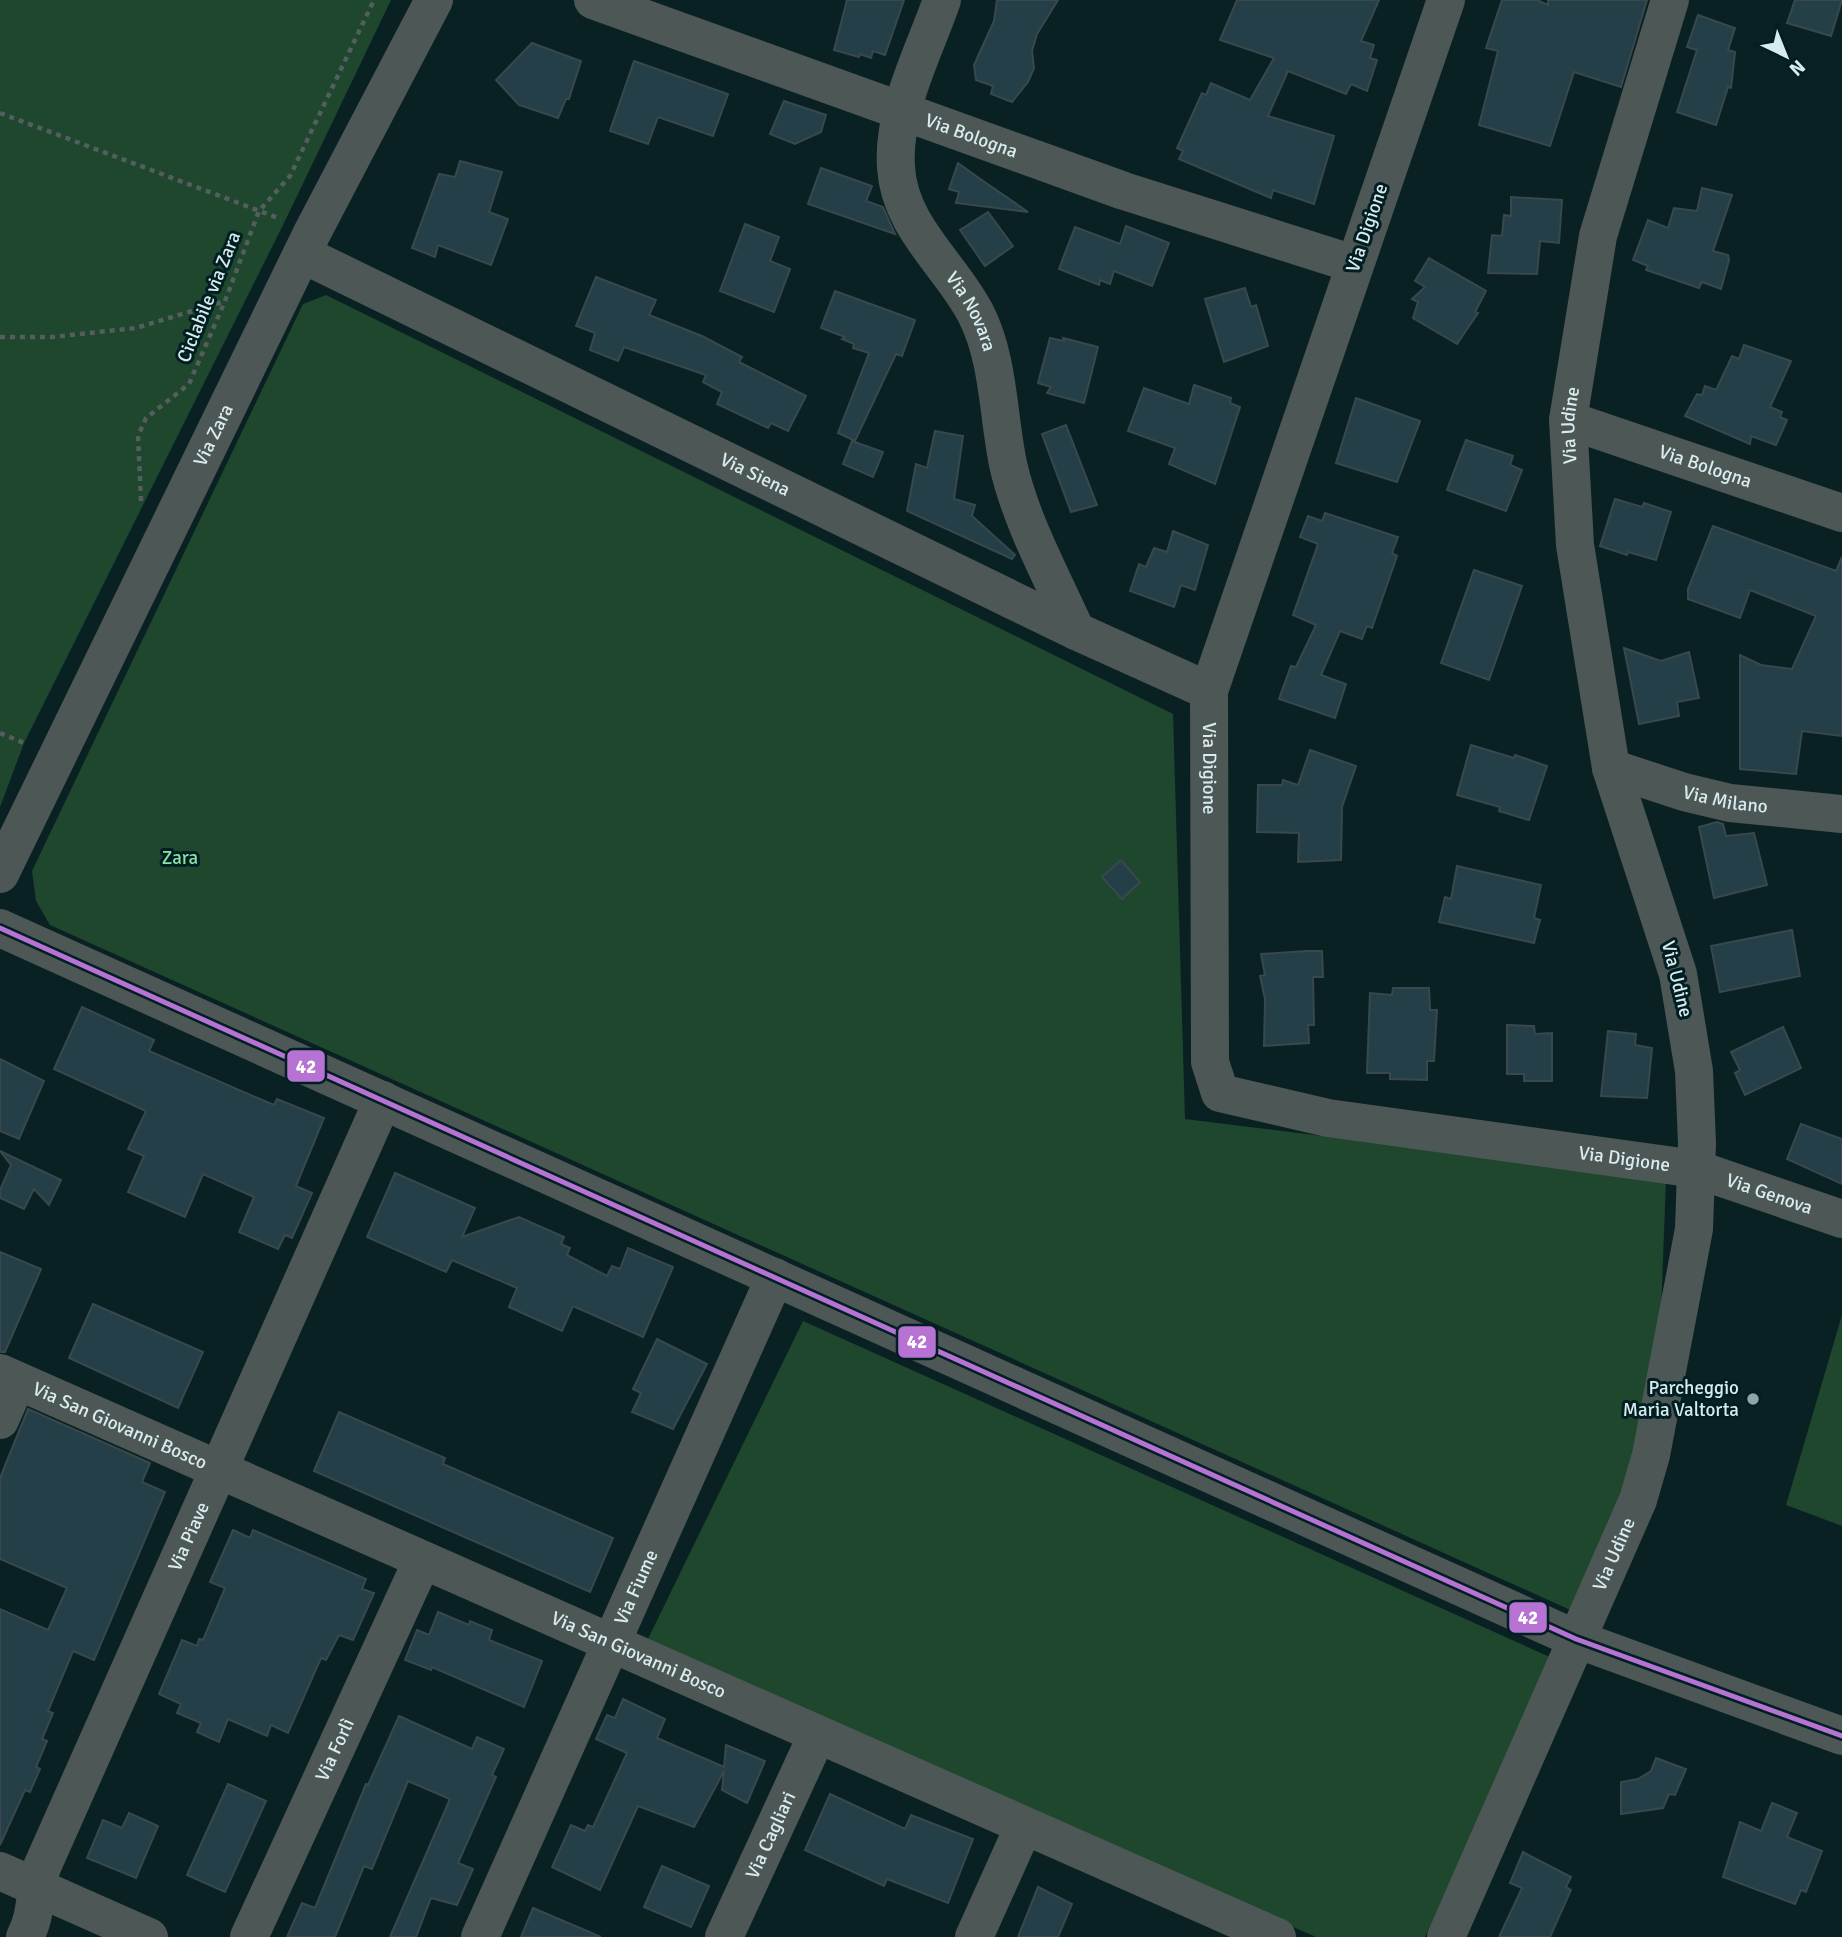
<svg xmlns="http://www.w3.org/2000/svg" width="1842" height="1937" font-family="Signika,sans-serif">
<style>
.green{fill:#1e472e}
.building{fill:#243f47;stroke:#38484d;stroke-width:2}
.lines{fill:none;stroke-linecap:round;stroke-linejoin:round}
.path{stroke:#555e5f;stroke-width:4.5;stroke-dasharray:5 5;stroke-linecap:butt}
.minor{stroke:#4d5756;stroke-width:38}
.bus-1-casing{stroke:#011e22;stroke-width:10}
.bus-1{stroke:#b673d3;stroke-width:5}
.poi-dot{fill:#90a5a8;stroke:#011e22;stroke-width:2.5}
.labels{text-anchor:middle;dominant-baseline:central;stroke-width:6;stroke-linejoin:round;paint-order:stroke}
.street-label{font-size:19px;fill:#d8ecef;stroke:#011e22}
.park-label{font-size:19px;fill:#8ce2a3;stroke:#011e22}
.poi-label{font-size:19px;fill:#d8ecef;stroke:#011e22;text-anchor:end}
.line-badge{stroke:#011e22;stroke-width:2.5}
.badge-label{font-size:19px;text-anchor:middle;font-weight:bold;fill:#fff}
</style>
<rect width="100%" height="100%" fill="#0a2124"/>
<!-- green -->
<g class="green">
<polygon points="0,0 391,0 285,221 24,743 0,807"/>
<polygon points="326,295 1173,714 1185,1119 1666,1179 1661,1314 1631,1474 1575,1612 50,925 36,901 32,871 303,304"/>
<polygon points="1842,1315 1842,1526 1786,1505"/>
<polygon points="803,1321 1552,1658 1425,1937 1316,1937 646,1643"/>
</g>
<!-- building -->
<g class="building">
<polygon points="847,0 904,0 885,55 873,51 871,58 860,54 859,57 834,50"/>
<polygon points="997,0 1058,0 1037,34 1032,51 1034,68 1028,82 1012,102 991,94 993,86 976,80 974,65 994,21"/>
<polygon points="1237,0 1379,0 1361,41 1374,45 1370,58 1377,60 1367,91 1351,84 1346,94 1288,71 1268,116 1334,136 1314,204 1273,190 1271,198 1179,159 1183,151 1177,148 1202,93 1206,95 1211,83 1250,100 1274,58 1220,40"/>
<polygon points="1502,0 1537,0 1548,5 1548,0 1647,0 1621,87 1574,72 1550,146 1479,125 1498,51 1486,48"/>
<polygon points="1795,0 1842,0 1831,36 1787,23"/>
<polygon points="1698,15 1735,28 1728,50 1735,52 1731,88 1728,87 1716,125 1677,112 1697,50 1687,47"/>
<polygon points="532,43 581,61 569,99 566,99 558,118 519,105 496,80"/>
<polygon points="634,61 728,94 713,136 658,117 648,144 610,131"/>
<polygon points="784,101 826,115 821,132 795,144 770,134"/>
<polygon points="460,161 502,172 489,212 508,219 491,265 438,245 435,257 412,248 439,174 455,177"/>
<polygon points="958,163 976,176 1028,212 956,203 959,192 949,189"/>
<polygon points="821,168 872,186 866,201 883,207 895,234 808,204"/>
<polygon points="1702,188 1732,195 1713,251 1728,255 1729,260 1721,289 1702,282 1699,288 1646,270 1648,266 1633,260 1648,220 1668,228 1674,208 1697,211"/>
<polygon points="1511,197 1562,200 1559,243 1540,241 1537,274 1488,273 1492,235 1502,236 1504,215 1511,216"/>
<polygon points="988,212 1013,246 985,266 960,230"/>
<polygon points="745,224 779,237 770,261 790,269 774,312 720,291"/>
<polygon points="1126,226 1169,243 1152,286 1114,271 1110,284 1100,280 1099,285 1059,269 1075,227 1120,244"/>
<polygon points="1429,258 1486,291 1475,312 1478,313 1457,344 1413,318 1418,302 1412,299 1425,287 1415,281"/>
<polygon points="596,277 656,300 649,315 702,336 742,357 739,362 806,396 788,431 771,423 768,428 717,404 722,392 703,382 706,375 624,347 618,361 590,350 595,333 576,326"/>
<polygon points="1245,288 1251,307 1256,305 1268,346 1224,362 1205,299"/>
<polygon points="835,291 915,320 902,356 896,354 855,441 838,433 869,353 853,348 854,344 842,339 845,337 821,328"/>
<polygon points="1050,338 1064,341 1063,338 1098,347 1084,403 1047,393 1051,387 1038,383"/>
<polygon points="1744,345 1791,361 1770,407 1782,412 1780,417 1787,420 1776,445 1751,436 1750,444 1685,416 1697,394 1702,395 1705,386 1716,390 1732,356 1739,359"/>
<polygon points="1194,385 1231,398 1230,403 1240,407 1215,484 1169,464 1175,448 1128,431 1144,388 1189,404"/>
<polygon points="1356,398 1420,421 1397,482 1336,463"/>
<polygon points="1066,425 1097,505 1071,512 1042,434"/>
<polygon points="935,431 963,436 954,499 975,505 972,516 1015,555 1012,559 907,511 916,464 927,468"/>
<polygon points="1466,440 1513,456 1510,465 1522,470 1506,511 1447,490"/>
<polygon points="852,441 883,452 873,477 843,464"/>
<polygon points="1615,499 1642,507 1644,503 1671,512 1656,560 1628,552 1627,555 1600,546"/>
<polygon points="1325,513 1398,537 1392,553 1397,556 1372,628 1367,626 1362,639 1340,631 1321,675 1346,684 1335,718 1279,699 1291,666 1296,667 1316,625 1293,615 1318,544 1300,537 1308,516 1322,521"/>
<polygon points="1713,526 1836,571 1842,557 1842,736 1802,731 1796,774 1740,769 1740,655 1761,665 1792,669 1816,616 1750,590 1740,618 1688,599 1688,589"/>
<polygon points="1173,531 1208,545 1195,590 1181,585 1174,607 1130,591 1139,564 1146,567 1154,548 1167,552"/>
<polygon points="1474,570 1522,586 1489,680 1441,663"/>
<polygon points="1624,648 1661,661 1689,652 1699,698 1677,702 1679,716 1639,724"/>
<polygon points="1471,745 1514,758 1515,755 1547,766 1529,820 1499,811 1500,807 1457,795"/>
<polygon points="1310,750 1356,766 1342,807 1341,860 1298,862 1299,833 1257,832 1258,785 1282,785 1283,780 1298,785"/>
<polygon points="1717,822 1723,824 1726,836 1754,833 1767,885 1714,898 1699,827"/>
<polygon points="1121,860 1140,882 1122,899 1102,877"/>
<polygon points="1457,866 1541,885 1534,918 1540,920 1534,943 1439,922 1445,897 1451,899"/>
<polygon points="1792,930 1800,976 1720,992 1711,946"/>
<polygon points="1306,951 1322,951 1323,977 1313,977 1314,1025 1308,1025 1309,1043 1264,1046 1265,999 1260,976 1265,975 1261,954"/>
<polygon points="1393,988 1429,988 1430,1010 1437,1010 1434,1061 1427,1061 1427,1080 1390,1079 1390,1073 1367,1073 1370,993 1392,995"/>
<polygon points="82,1007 154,1040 149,1051 274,1105 277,1099 324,1118 296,1186 312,1193 292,1238 285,1235 278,1249 239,1232 254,1197 203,1174 185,1217 128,1192 144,1156 128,1149 146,1111 54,1069"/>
<polygon points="1507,1025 1534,1026 1535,1034 1552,1033 1552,1081 1524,1081 1524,1074 1507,1074"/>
<polygon points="1783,1027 1801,1068 1745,1095 1735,1073 1740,1070 1731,1052"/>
<polygon points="1608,1031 1636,1034 1635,1045 1652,1048 1647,1098 1601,1096"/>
<polygon points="0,1059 44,1081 19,1139 0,1131"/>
<polygon points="1801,1124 1842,1139 1842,1184 1787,1159"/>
<polygon points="0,1151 61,1180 49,1205 34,1189 24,1209 0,1198 0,1190 11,1165"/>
<polygon points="395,1173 475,1208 462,1237 519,1217 564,1237 561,1244 570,1248 567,1255 607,1276 612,1266 620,1269 628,1248 673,1267 643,1337 573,1306 562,1331 509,1307 517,1288 452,1260 446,1272 367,1237"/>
<polygon points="0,1252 41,1269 5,1352 0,1352"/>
<polygon points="93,1304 203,1352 178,1408 69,1358"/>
<polygon points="657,1339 707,1364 673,1429 632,1412 641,1393 633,1389"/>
<polygon points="28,1409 150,1463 142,1482 165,1492 94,1660 73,1651 48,1711 53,1713 42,1739 47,1741 36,1767 40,1769 30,1792 25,1790 0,1845 0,1609 48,1630 67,1588 0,1559 0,1478"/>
<polygon points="339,1412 445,1458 443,1464 613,1538 590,1592 314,1471"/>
<polygon points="233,1530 250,1538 253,1530 366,1579 362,1589 374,1593 353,1640 339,1635 326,1660 321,1658 288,1733 271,1725 267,1736 228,1719 219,1742 197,1732 201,1723 177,1713 181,1704 159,1694 182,1640 197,1646 199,1639 203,1640 225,1588 210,1582"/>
<polygon points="438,1612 469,1625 470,1621 492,1630 489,1640 542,1661 524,1707 432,1667 431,1670 405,1660 417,1630 429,1635"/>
<polygon points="623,1699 665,1719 657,1738 724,1767 726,1745 765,1761 747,1803 722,1790 724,1771 694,1827 638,1806 600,1890 552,1867 571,1825 585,1831 588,1825 593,1827 627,1753 596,1739 607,1715 615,1718"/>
<polygon points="399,1716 472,1749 477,1737 504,1749 492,1775 496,1777 458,1863 473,1869 457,1905 431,1898 416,1937 390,1937 450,1799 408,1781 372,1869 364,1866 335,1937 287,1937 302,1903 315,1908 366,1784 368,1785"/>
<polygon points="1656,1758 1686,1769 1675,1795 1669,1794 1663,1808 1621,1814 1621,1782 1638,1779 1651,1771"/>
<polygon points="228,1784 266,1801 225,1892 187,1875"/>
<polygon points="830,1794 905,1829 911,1815 973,1839 948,1903 887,1879 884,1886 805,1850"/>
<polygon points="1772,1803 1797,1813 1787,1837 1822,1851 1806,1892 1801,1890 1795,1904 1723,1877 1740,1822 1761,1831"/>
<polygon points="129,1813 158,1826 136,1878 87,1858 103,1820 122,1828"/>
<polygon points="1523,1852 1571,1877 1566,1887 1571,1890 1550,1937 1499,1937 1522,1888 1510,1883"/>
<polygon points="662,1866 709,1886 691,1927 644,1907"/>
<polygon points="1038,1887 1072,1904 1058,1937 1018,1937"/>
<polygon points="533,1908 601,1937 521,1937"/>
</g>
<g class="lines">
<!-- path -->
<g class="path">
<polyline points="0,113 281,219"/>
<polyline points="0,337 52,337 136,328 225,301"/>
<polyline points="141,501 138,436 146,418 189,384 225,301 259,211 290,176 374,0"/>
<polyline points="0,733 24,743"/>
</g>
<!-- minor -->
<g class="minor">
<path id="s1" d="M593,0L1124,191L1354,264"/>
<path id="s2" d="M942,0C924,52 892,111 896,167C899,227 951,265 976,314C999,359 998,416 1008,464C1021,522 1052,577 1076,631"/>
<path id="s3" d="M1446,0L1209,691L1210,1062L1220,1093L1328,1118L1696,1169L1842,1219"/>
<path id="s4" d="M302,254L1076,631L1209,691"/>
<path id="s5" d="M1568,420L1842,513"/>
<path id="s6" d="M1611,768L1684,792L1730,803L1842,814"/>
<path id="s7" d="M0,874L312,233L434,0"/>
<polyline points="0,928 1576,1639 1842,1736"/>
<path id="s8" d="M0,1373L1277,1937"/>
<polyline points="0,1420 17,1381"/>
<polyline points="0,1871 149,1937"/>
<path id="s9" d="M25,1937C38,1912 33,1893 42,1867L383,1100"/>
<path id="s10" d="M249,1937L422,1561"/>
<path id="s11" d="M480,1937L775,1277"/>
<path id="s12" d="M724,1937L817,1735"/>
<polyline points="974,1937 1024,1826"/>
<path id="s13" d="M1446,1937L1638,1500L1651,1455L1694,1229L1697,1143L1694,1071L1678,974L1611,768L1575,545L1568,420L1598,236L1670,0"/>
</g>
<defs>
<polyline id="bus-1" points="0,928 1576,1639 1842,1736"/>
</defs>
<!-- bus-1 casing -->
<use href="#bus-1" class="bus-1-casing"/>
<!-- bus-1 -->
<use href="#bus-1" class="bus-1"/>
</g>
<!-- markers -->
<circle class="poi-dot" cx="1753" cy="1399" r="7"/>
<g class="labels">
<!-- street labels -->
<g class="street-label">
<text stroke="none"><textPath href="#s1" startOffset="402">Via Bologna</textPath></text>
<text transform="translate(1367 228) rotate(-71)">Via Digione</text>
<text transform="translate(209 297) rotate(-68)">Ciclabile via Zara</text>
<text stroke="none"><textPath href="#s2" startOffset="340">Via Novara</textPath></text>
<text stroke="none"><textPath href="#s13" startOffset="1573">Via Udine</textPath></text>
<text stroke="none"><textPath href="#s7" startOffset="488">Via Zara</textPath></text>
<text stroke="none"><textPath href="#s5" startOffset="145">Via Bologna</textPath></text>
<text stroke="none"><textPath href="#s4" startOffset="504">Via Siena</textPath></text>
<text stroke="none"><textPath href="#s3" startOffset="808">Via Digione</textPath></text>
<text stroke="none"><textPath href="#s6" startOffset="119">Via Milano</textPath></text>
<text transform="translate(1677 979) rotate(76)">Via Udine</text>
<text stroke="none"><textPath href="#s3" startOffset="1544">Via Digione</textPath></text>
<text stroke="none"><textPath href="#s3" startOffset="1694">Via Genova</textPath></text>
<text stroke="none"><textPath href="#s8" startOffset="131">Via San Giovanni Bosco</textPath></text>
<text stroke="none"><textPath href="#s9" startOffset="434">Via Piave</textPath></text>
<text stroke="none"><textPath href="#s13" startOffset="418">Via Udine</textPath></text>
<text stroke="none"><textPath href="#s11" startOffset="383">Via Fiume</textPath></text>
<text stroke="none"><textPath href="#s8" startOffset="698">Via San Giovanni Bosco</textPath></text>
<text stroke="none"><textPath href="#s10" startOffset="206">Via Forlì</textPath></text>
<text stroke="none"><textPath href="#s12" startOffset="112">Via Cagliari</textPath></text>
</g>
<!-- park labels -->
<g class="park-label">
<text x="180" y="858">Zara</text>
</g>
<!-- poi labels -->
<g class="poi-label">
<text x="1739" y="1388">Parcheggio<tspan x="1739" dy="22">Maria Valtorta</tspan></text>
</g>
</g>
<g class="line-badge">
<rect x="286" y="1049" width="40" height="34" rx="7" fill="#b673d3"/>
<rect x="897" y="1325" width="40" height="34" rx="7" fill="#b673d3"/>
<rect x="1508" y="1601" width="40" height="33" rx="7" fill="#b673d3"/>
</g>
<g class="badge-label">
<text x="306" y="1073">42</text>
<text x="917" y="1348">42</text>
<text x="1528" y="1624">42</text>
</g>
<!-- north arrow -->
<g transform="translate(1786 56) rotate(137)" stroke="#011e22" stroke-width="5" paint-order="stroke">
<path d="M0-5L12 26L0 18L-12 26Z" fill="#d8ecef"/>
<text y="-10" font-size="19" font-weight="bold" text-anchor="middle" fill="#d8ecef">N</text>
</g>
</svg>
